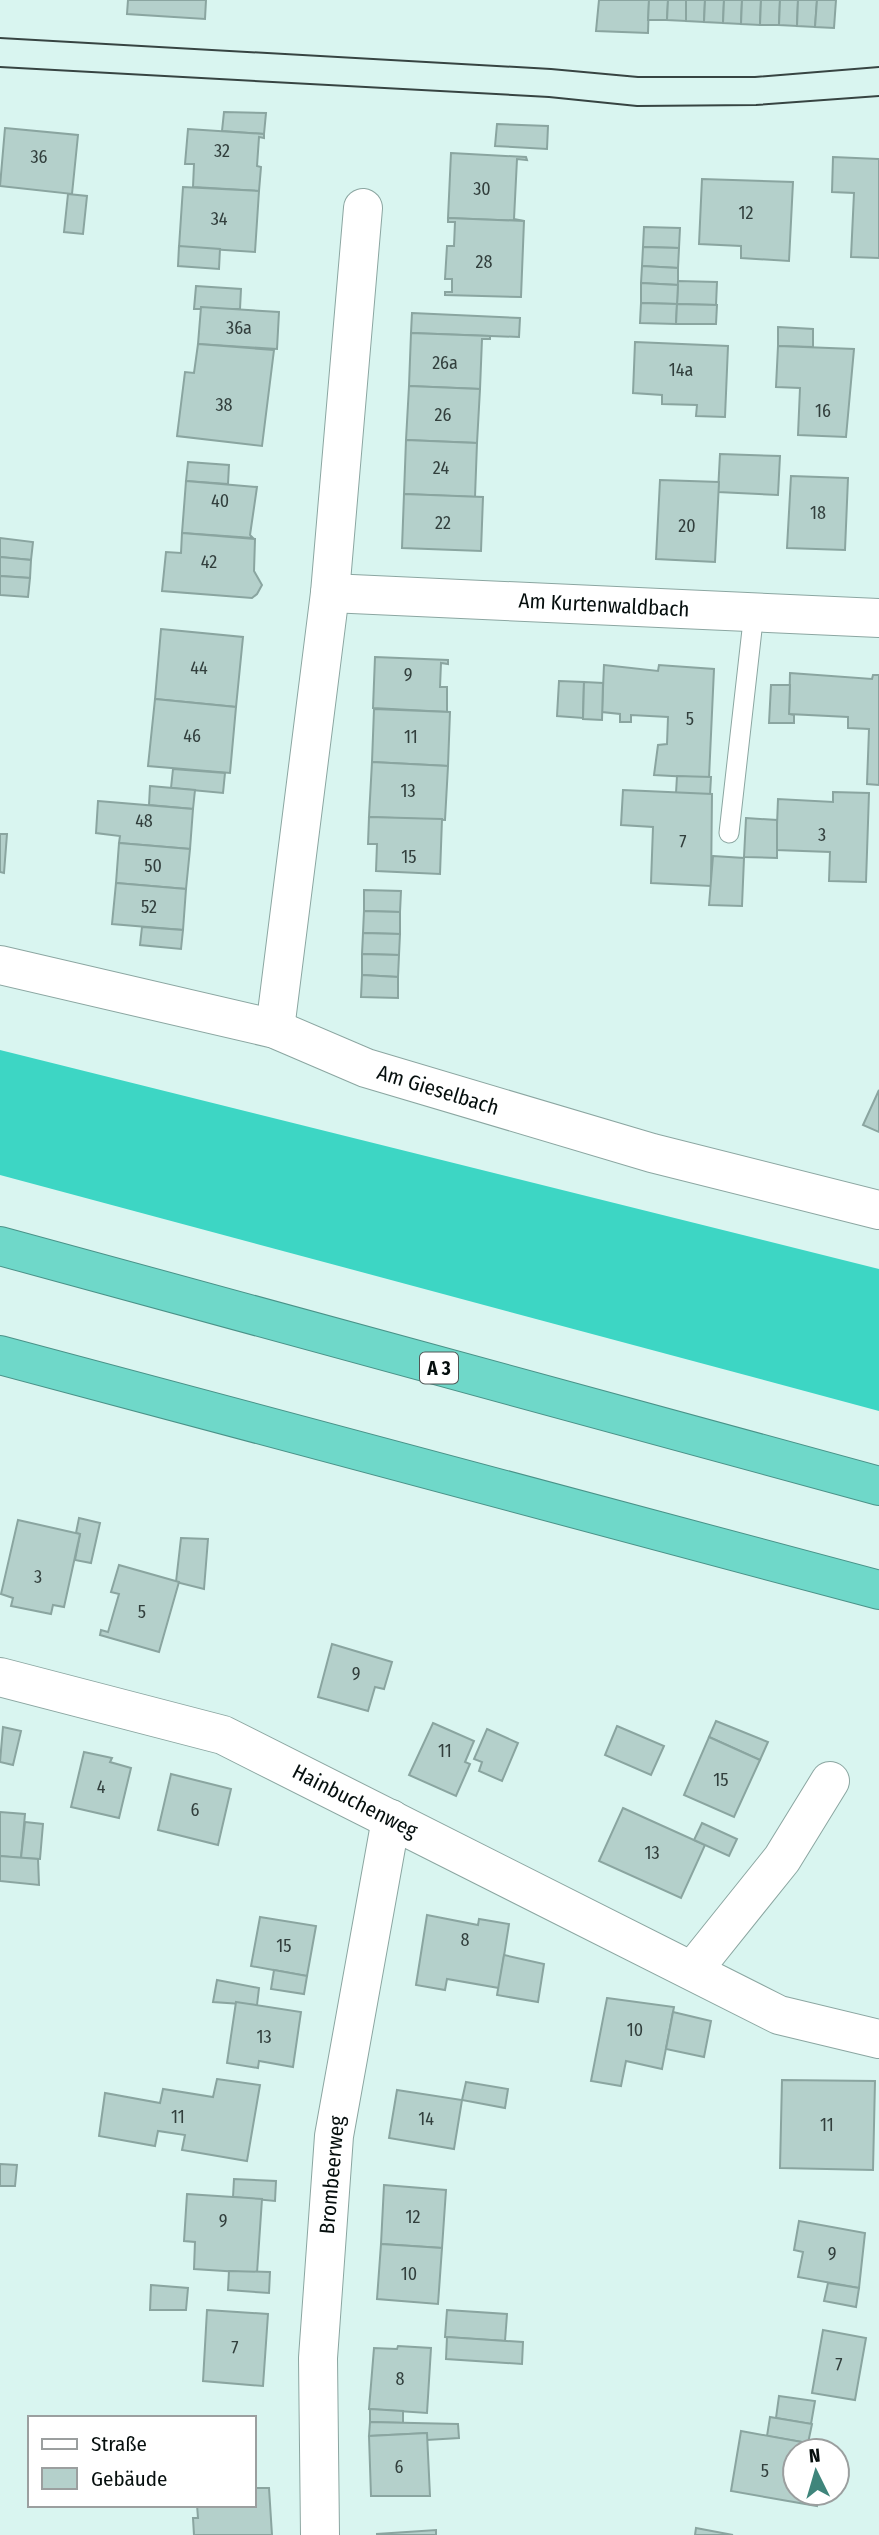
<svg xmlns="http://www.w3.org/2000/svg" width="879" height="2535" font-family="'Fira Sans Condensed',sans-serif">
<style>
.forest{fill:#3dd6c4}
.building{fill:#b4d0cb;stroke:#8aa5a0;stroke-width:2}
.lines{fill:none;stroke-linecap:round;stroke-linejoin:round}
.lane-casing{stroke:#8ba6a1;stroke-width:21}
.street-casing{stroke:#8ba6a1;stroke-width:40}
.highway-casing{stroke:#4a9288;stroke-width:40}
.lane{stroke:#fff;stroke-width:19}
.street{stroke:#fff;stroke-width:38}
.highway{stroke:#6fd8c9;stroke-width:38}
.tram{stroke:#374442;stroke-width:2}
.labels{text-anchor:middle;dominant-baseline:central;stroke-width:5;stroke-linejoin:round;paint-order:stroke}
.number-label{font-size:18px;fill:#323f3d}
.shield{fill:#fff;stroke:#515756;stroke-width:2}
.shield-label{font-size:19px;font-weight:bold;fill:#060f0e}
.street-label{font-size:21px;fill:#060f0e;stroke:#fff}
</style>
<rect width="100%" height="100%" fill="#d9f5f0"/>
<!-- forest -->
<polygon class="forest" points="0,1050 879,1269 879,1411 0,1175"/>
<!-- building -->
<g class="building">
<polygon points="128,0 206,0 205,19 127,14"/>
<polygon points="599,0 649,0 648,33 596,31"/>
<polygon points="649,0 668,0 667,20 648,20"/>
<polygon points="668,0 686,0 686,21 667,20"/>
<polygon points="686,0 705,0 704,22 686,21"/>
<polygon points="705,0 724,0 723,23 704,22"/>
<polygon points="724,0 742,0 741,24 723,23"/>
<polygon points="742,0 761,0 760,25 741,24"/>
<polygon points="761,0 780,0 779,25 760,25"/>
<polygon points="780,0 798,0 797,26 779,25"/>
<polygon points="798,0 817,0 815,27 797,26"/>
<polygon points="817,0 836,0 834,28 815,27"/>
<polygon points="224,112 266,113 264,134 222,131"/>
<polygon points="497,124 548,126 547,149 495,146"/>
<polygon points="5,128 78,135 72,194 0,186"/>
<polygon points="188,129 264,134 264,138 259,137 257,166 261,167 259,191 193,187 194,164 185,164"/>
<polygon points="451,153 526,157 527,160 517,159 514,219 524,221 448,218"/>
<polygon points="833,157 879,159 879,258 851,257 854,193 832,192"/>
<polygon points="702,179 793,182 789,261 741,258 741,246 699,244"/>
<polygon points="183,187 259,191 255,252 179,247"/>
<polygon points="68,194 87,196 83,234 64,232"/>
<polygon points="448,218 524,221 521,297 445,295 445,292 452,292 452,279 445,279 447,246 454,246 455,222 448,222"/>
<polygon points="644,227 680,228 679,248 643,247"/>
<polygon points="179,246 220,249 219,269 178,266"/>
<polygon points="643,247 679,248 678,268 642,266"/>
<polygon points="642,266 678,268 678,285 641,283"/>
<polygon points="678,281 717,282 716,305 677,304"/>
<polygon points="641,283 678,285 677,304 641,303"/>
<polygon points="196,286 241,289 240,309 194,309"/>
<polygon points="641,303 677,304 676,324 640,323"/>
<polygon points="677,304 717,305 716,324 676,324"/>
<polygon points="201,307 279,312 277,349 198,344"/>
<polygon points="412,313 520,318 519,337 411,333"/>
<polygon points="778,327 813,329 813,347 778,346"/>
<polygon points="411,333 490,336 490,339 482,339 480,389 409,386"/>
<polygon points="635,342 728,346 725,417 696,416 697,405 662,404 662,395 633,393"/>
<polygon points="198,344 274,350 262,446 177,436 185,372 194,373"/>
<polygon points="778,346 854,349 846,437 798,435 800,388 776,387"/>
<polygon points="409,386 480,389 477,443 406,440"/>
<polygon points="406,440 477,443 475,497 404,494"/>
<polygon points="720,454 780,456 778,495 718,492"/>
<polygon points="188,462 229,465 228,484 186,481"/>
<polygon points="791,476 848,478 845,550 787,548"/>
<polygon points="660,480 719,482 715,562 656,559"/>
<polygon points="186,481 257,487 250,535 253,538 182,533"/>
<polygon points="404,494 483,497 481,551 402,548"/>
<polygon points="182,533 255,539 254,571 262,585 257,594 252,598 162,591 166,552 181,553"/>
<polygon points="0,538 33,542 31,560 0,557"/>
<polygon points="0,557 31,560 30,578 0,576"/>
<polygon points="0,576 30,578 28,597 0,595"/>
<polygon points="161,629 243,637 236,707 155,699"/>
<polygon points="375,657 448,660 448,664 441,663 440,687 447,687 447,712 373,708"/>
<polygon points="604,665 658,671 659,665 714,669 709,778 654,775 658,745 667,744 668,717 631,715 631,722 620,722 620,714 602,712"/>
<polygon points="790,673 872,679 873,675 879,675 879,785 867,784 869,729 848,728 848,717 789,714"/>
<polygon points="559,681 584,682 583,718 557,716"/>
<polygon points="584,682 603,683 602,720 583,719"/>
<polygon points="771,685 790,685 789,714 794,715 794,723 769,723"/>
<polygon points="155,699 236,707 230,773 148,766"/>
<polygon points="374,709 450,712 448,766 372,762"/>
<polygon points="372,762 448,766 445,820 369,817"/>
<polygon points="173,769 225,773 223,793 171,788"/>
<polygon points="677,776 711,777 710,795 676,793"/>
<polygon points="150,786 195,790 193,809 149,805"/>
<polygon points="623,790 712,794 711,886 651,883 653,827 621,825"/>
<polygon points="833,792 869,793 866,882 829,881 830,852 776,850 778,799 833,802"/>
<polygon points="98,801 193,809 190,849 119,843 120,836 96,833"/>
<polygon points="369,817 442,819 440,874 376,871 377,844 368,844"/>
<polygon points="746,818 777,820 777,858 744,857"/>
<polygon points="0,834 7,834 4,873 0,872"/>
<polygon points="119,843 190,849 186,889 116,883"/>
<polygon points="713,856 744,858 742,906 709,905"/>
<polygon points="116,883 186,889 183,930 112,924"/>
<polygon points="364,890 401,891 400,912 364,911"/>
<polygon points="364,911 400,912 400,934 363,933"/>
<polygon points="142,927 183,930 181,949 140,945"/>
<polygon points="363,933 400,934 399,955 362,954"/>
<polygon points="362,954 399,955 398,977 362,975"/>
<polygon points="362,975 398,977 398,998 361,997"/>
<polygon points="879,1090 879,1132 863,1125"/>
<polygon points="79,1518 100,1523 91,1563 75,1560 80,1534 76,1533"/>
<polygon points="18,1520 80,1534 64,1607 53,1605 51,1614 11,1606 13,1598 1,1594"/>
<polygon points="181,1538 208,1539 204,1589 176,1582"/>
<polygon points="119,1565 179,1582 159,1652 100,1635 101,1630 108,1632 119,1594 111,1592"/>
<polygon points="332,1644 392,1662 384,1689 375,1687 368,1711 318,1697"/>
<polygon points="716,1721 768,1742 760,1760 709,1737"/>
<polygon points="433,1723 474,1741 465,1762 470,1764 456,1796 409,1775"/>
<polygon points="617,1726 664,1746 651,1775 605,1755"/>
<polygon points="3,1727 21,1731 13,1765 0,1762"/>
<polygon points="487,1729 518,1743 502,1781 479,1771 482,1762 474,1759"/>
<polygon points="709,1737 760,1760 734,1817 684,1795"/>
<polygon points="84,1752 112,1758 110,1762 131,1768 119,1818 71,1807"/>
<polygon points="171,1774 231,1789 218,1845 158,1830"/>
<polygon points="623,1808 705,1845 681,1898 599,1861"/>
<polygon points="0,1812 25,1814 21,1858 0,1856"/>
<polygon points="25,1822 43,1824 40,1859 21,1858"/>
<polygon points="702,1823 737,1839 729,1856 694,1840"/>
<polygon points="0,1856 38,1859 39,1885 0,1881"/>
<polygon points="427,1915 478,1925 479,1919 509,1924 499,1988 447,1979 445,1990 416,1985"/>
<polygon points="260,1917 316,1926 307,1976 251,1966"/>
<polygon points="504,1955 544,1964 538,2002 497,1995"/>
<polygon points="274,1970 307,1976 304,1994 271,1989"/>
<polygon points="217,1980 259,1988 257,2005 213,2002"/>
<polygon points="607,1998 674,2007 662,2069 626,2061 621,2086 591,2081"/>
<polygon points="236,2002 301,2012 293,2067 259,2061 258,2068 227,2063"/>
<polygon points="673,2012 711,2021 704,2057 666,2049"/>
<polygon points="217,2079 260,2085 247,2161 182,2150 185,2135 158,2131 155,2146 99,2136 105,2093 160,2103 163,2089 213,2097"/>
<polygon points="782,2080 875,2081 873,2170 780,2168"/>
<polygon points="466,2082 508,2089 505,2108 462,2100"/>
<polygon points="397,2090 462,2100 454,2149 389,2138"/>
<polygon points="0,2164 17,2165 15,2186 0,2186"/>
<polygon points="234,2179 276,2181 275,2201 233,2197"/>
<polygon points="384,2185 446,2190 442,2248 381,2244"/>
<polygon points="187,2194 262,2199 257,2273 194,2269 195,2242 184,2241"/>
<polygon points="799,2221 865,2233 859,2288 798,2277 803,2252 794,2250"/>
<polygon points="381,2244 442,2248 438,2304 377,2299"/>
<polygon points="229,2271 270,2272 269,2293 228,2290"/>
<polygon points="828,2283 859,2288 856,2307 824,2301"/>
<polygon points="151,2285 188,2288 186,2310 150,2310"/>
<polygon points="207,2310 268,2314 263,2386 203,2381"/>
<polygon points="447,2310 507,2314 505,2341 445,2337"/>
<polygon points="823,2330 866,2338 855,2400 812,2393"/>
<polygon points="447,2337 523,2342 522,2364 446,2359"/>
<polygon points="398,2346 431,2348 427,2413 369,2409 374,2348 397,2349"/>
<polygon points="779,2396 815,2401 811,2424 776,2418"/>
<polygon points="370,2409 403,2411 403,2423 370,2422"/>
<polygon points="770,2417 812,2424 808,2443 767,2436"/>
<polygon points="370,2422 458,2424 459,2438 427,2440 427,2433 369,2436"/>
<polygon points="741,2431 802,2442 800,2451 795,2451 795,2493 819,2493 817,2506 731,2491"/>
<polygon points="427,2433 430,2496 371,2496 369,2436"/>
<polygon points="254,2488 269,2488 272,2535 194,2535 193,2518 198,2518 197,2505 254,2505"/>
<polygon points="696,2528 733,2535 695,2535"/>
<polygon points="436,2530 436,2535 377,2535 377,2534"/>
</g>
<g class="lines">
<defs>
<polyline id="lane" points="729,833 754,612"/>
<g id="street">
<polyline points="330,593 879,618"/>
<polyline points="0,965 275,1029 366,1068 652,1153 879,1210"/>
<polyline points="275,1029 330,593 363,208"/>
<polyline points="0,1677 223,1735 779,2015 879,2039"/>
<polyline points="693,1970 782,1859 830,1781"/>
<polyline points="320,2535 318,2358 334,2136 391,1819"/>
</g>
<g id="highway">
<polyline points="0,1246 879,1486"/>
<polyline points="0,1355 879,1590"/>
</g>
</defs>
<!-- lane casing -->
<use href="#lane" class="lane-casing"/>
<!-- street casing -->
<use href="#street" class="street-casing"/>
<!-- highway casing -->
<use href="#highway" class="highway-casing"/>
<!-- lane -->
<use href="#lane" class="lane"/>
<!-- street -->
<use href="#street" class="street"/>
<!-- highway -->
<use href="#highway" class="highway"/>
<!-- tram -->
<g class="tram">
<polyline points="0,38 551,69 638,77 755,77 879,67"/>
<polyline points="0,67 549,97 637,106 756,105 879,96"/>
</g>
</g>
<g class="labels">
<!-- number labels -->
<g class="number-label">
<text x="222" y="151">32</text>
<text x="39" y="157">36</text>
<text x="482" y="189">30</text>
<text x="746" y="213">12</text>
<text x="219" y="219">34</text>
<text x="484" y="262">28</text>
<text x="239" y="328">36a</text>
<text x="445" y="363">26a</text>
<text x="681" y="370">14a</text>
<text x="224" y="405">38</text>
<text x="823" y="411">16</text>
<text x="443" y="415">26</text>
<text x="441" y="468">24</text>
<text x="220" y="501">40</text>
<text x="818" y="513">18</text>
<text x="443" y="523">22</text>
<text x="687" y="526">20</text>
<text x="209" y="562">42</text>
<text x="199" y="668">44</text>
<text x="408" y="675">9</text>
<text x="690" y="719">5</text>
<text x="192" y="736">46</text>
<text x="411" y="737">11</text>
<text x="408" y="791">13</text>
<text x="144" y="821">48</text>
<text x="822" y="835">3</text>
<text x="683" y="842">7</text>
<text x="409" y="857">15</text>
<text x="153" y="866">50</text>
<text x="149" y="907">52</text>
<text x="38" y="1577">3</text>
<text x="142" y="1612">5</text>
<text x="356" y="1674">9</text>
<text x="445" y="1751">11</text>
<text x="721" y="1780">15</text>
<text x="101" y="1787">4</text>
<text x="195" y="1810">6</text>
<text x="652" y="1853">13</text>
<text x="465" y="1940">8</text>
<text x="284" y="1946">15</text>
<text x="635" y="2030">10</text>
<text x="264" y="2037">13</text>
<text x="178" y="2117">11</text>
<text x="426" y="2119">14</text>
<text x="827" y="2125">11</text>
<text x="413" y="2217">12</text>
<text x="223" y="2221">9</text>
<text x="832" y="2254">9</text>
<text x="409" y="2274">10</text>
<text x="235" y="2348">7</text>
<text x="839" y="2365">7</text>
<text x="400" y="2379">8</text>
<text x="399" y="2467">6</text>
<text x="765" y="2471">5</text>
</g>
<!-- shield labels -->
<rect class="shield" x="420" y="1352.5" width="38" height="31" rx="5"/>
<g class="shield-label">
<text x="439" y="1368">A 3</text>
</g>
<!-- street labels -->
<g class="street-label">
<text transform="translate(604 605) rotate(3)">Am Kurtenwaldbach</text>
<text transform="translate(438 1090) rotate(17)">Am Gieselbach</text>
<text transform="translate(355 1801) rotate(27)">Hainbuchenweg</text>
<text transform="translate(332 2175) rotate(-85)">Brombeerweg</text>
</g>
</g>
<!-- legend -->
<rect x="28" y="2416" width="228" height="91" fill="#ffffff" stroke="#9b9f9f" stroke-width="2"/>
<rect x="42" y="2439" width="35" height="10" fill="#ffffff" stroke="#9b9f9f" stroke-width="2"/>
<text x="91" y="2451" font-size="21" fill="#060f0e">Straße</text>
<rect x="42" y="2468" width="35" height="21" fill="#b4d0cb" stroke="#9b9f9f" stroke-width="2"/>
<text x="91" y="2486" font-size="21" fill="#060f0e">Gebäude</text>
<!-- north arrow -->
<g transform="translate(816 2472) rotate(355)"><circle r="33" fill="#ffffff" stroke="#9b9f9f" stroke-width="2"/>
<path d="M0-5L12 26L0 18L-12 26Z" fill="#3f857b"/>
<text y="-10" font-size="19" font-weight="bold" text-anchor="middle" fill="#060f0e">N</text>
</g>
</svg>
